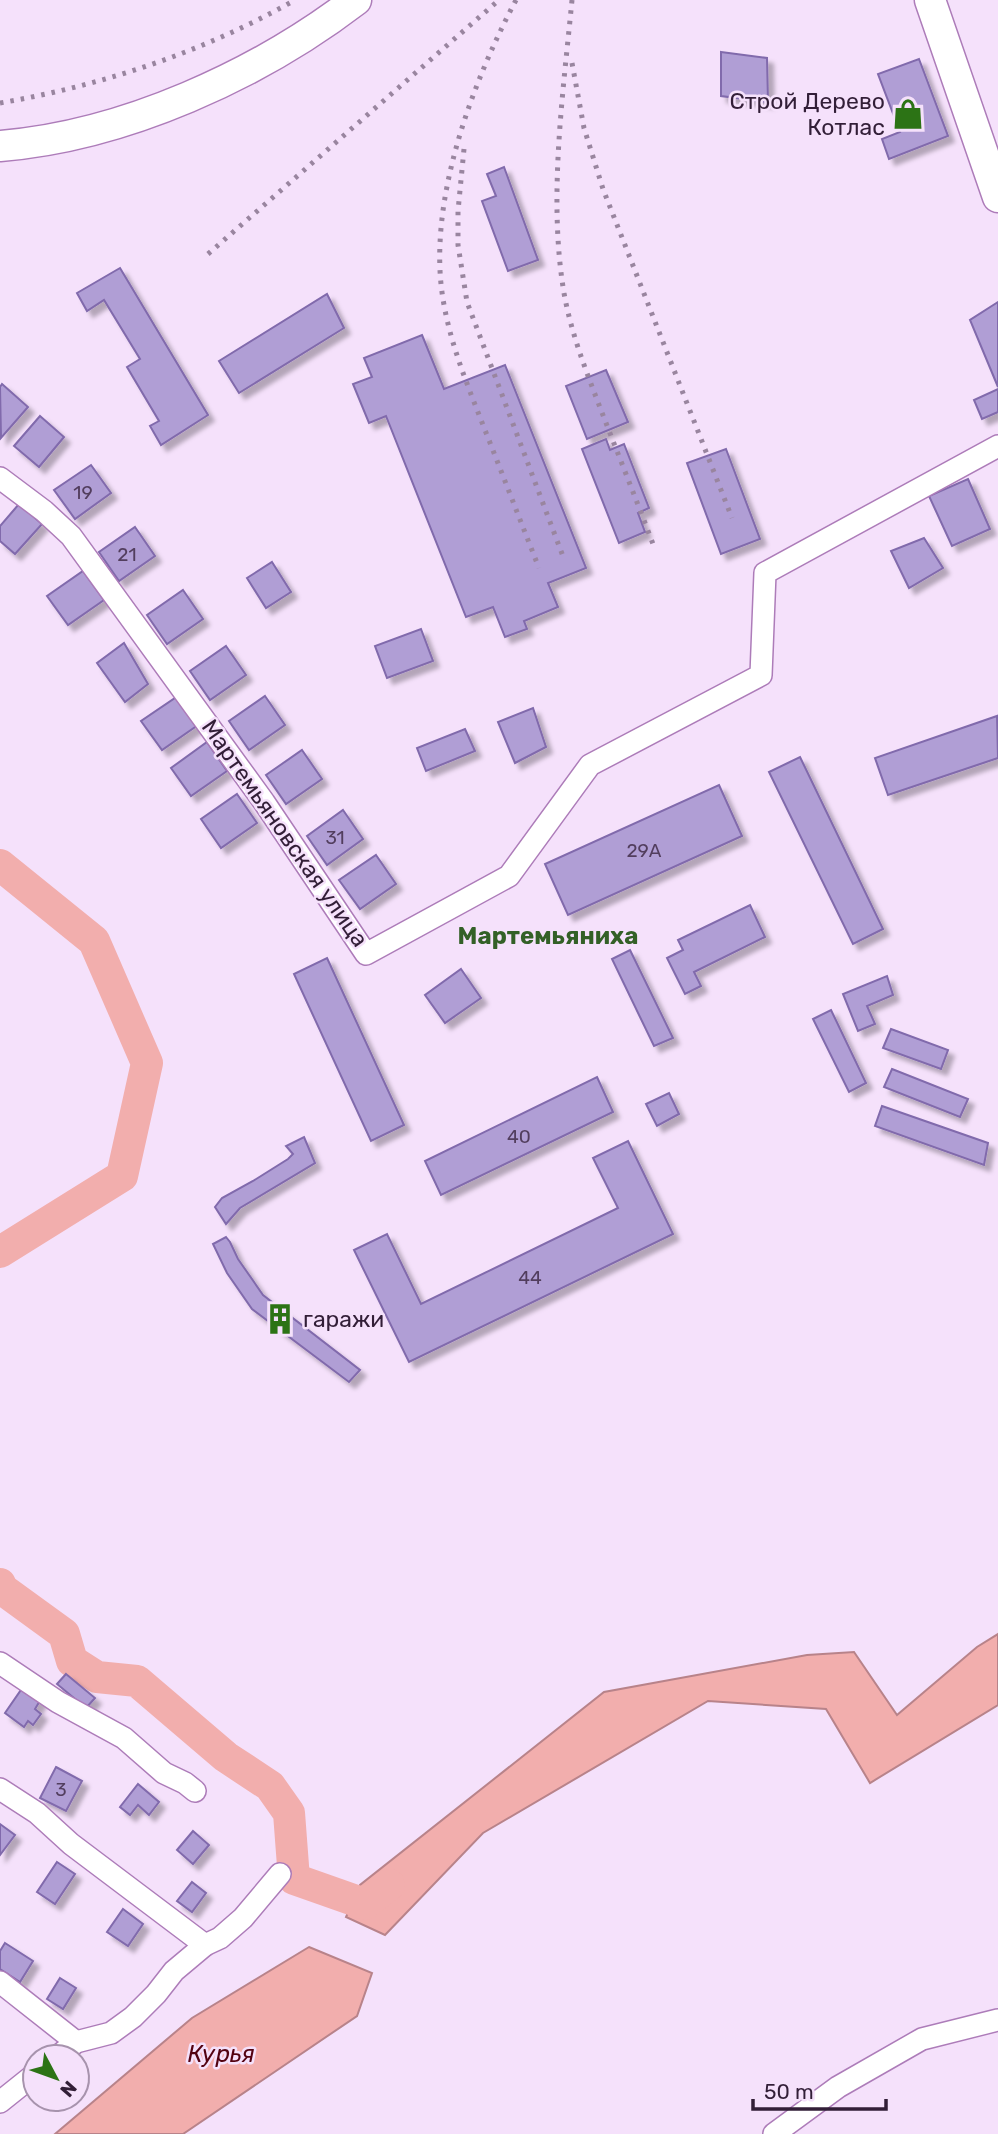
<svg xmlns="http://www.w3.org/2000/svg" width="998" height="2134" font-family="Rubik,sans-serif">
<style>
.water{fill:#f2aead;stroke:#b8838a;stroke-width:2}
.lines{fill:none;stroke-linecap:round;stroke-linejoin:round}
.river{stroke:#f2aead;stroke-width:32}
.building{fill:#b09ed5;stroke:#816aac;stroke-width:2;filter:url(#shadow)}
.street-casing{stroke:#ad7cb9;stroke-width:24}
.secondary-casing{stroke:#ad7cb9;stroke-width:33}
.street{stroke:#fff;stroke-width:21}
.secondary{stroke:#fff;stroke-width:30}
.rail{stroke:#99859f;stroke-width:5;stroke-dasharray:3.5 7;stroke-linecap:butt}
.labels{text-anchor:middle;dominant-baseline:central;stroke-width:5;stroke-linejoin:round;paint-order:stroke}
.number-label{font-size:19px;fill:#523e5e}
.poi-label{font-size:23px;fill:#321e37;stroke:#f5e1fb;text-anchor:end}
.street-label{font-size:23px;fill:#321e37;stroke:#f5e1fb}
.neighbourhood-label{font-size:24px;font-weight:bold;fill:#336027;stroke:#f5e1fb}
.water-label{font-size:24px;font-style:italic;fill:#530211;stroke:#f5e1fb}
</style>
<defs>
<filter id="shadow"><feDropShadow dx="6" dy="6" stdDeviation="2" flood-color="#0004"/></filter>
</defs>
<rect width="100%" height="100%" fill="#f5e1fb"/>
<!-- water -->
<g class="water">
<polygon points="998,1634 998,1705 870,1783 826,1709 708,1701 483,1833 385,1935 346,1917 360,1885 604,1692 807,1655 854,1652 897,1715 977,1647"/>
<polygon points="309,1947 372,1973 357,2016 183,2134 55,2134 192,2018"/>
</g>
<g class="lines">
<!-- river -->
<g class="river">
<polyline points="0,865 94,941 147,1063 122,1176 0,1252"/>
<polyline points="0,1584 2,1589 64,1634 72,1661 97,1677 137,1681 226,1757 270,1786 289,1813 294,1879 365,1904 389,1885"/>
</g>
</g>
<!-- building -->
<g class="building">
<polygon points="721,52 767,58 768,102 721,96"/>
<polygon points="919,59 948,136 889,159 882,139 900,132 878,74"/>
<polygon points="504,167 538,260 508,271 482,201 496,196 487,174"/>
<polygon points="120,268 208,415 161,445 150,426 159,421 127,367 140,359 104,300 87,311 77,293"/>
<polygon points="327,294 344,328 239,393 219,361"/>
<polygon points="998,302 998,387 970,320"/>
<polygon points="422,335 444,389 505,365 586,568 548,583 558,607 524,621 527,629 505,637 493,607 466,617 386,416 369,423 353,384 372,377 364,358"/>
<polygon points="606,370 628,422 587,439 566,386"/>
<polygon points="2,384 28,407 1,438 0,387"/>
<polygon points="998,389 998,412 982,419 974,400"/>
<polygon points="40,416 64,437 39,467 14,446"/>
<polygon points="606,439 610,450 624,444 649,508 638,513 645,532 619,543 582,449"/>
<polygon points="726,449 760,539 721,554 687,463"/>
<polygon points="91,465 111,493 75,519 54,490"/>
<polygon points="968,479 990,529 952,546 929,496"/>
<polygon points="19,504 42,524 15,554 0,541 0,526"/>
<polygon points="135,527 155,556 119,581 99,552"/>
<polygon points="924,538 943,568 909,588 891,551"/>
<polygon points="272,562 291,592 266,608 247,578"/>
<polygon points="83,571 104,600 68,625 47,596"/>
<polygon points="183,590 203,619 167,644 147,615"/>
<polygon points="421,629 433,661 387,678 375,646"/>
<polygon points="124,643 148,684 125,702 97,663"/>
<polygon points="226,646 246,675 210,700 190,671"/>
<polygon points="178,696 198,725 162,750 141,721"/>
<polygon points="265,696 285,725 249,750 229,721"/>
<polygon points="533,708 546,747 515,763 498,722"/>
<polygon points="997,716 998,758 888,795 875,758"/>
<polygon points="465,729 475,751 426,771 417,748"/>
<polygon points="207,742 227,771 191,796 171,768"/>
<polygon points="302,750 322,779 286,804 266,775"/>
<polygon points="800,757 883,929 853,944 769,772"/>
<polygon points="719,785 742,836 568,915 545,864"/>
<polygon points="237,794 257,823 221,848 201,819"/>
<polygon points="343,810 363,839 327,865 307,836"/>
<polygon points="376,855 396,884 360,909 339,880"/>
<polygon points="750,905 765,937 694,972 701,986 685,994 667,958 683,950 678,940"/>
<polygon points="630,950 673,1038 654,1046 612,959"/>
<polygon points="327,958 404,1125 371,1141 294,974"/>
<polygon points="461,969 481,998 445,1023 425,995"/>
<polygon points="887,976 893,995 867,1006 875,1024 858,1031 843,994"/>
<polygon points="831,1010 866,1083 849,1092 813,1019"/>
<polygon points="891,1029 948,1050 941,1069 883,1048"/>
<polygon points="892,1069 968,1099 960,1117 884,1087"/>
<polygon points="597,1077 613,1112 441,1195 425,1161"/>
<polygon points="669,1093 679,1114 657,1126 646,1104"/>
<polygon points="882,1106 988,1143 984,1165 875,1126"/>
<polygon points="304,1137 315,1163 240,1208 226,1224 215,1207 222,1198 253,1181 288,1159 293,1154 286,1146"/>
<polygon points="628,1141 673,1234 409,1362 354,1250 387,1234 421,1304 618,1208 593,1158"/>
<polygon points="226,1237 230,1242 238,1259 263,1295 360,1370 349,1382 252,1309 227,1273 213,1244"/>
<polygon points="66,1674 95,1698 86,1708 57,1684"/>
<polygon points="23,1687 41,1699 35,1709 41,1714 33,1725 28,1721 24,1727 5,1713"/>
<polygon points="56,1767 82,1781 66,1811 40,1798"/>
<polygon points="138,1784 159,1802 149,1815 138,1805 130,1815 120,1807"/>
<polygon points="0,1824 15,1835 0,1855"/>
<polygon points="193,1831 209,1845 193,1864 177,1850"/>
<polygon points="57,1862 75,1874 55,1904 37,1892"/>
<polygon points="192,1882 206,1893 192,1912 177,1901"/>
<polygon points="123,1909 143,1924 128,1946 107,1932"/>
<polygon points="5,1943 33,1961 20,1982 0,1969 0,1951"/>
<polygon points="60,1978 76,1988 63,2009 47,1999"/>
</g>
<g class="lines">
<defs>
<g id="street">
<polyline points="0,478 44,511 71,536 264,802 366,954 509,876 590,765 761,675 765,573 998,446"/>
<polyline points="0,1663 58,1702 124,1738 164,1773 185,1783 195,1791"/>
<polyline points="0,1789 37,1813 71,1844 205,1945"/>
<polyline points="0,1982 76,2042"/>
<polyline points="57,2057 76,2042 111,2033 133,2017 156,1994 174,1971 205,1945 220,1938 243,1918 280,1874"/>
<polyline points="0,2102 35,2074"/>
<polyline points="774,2134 838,2087 922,2039 998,2020"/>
</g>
<g id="secondary">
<polyline points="930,0 998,197"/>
<path d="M0,146C124,136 258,75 356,0"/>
</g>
</defs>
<!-- street casing -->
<use href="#street" class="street-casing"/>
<!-- secondary casing -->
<use href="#secondary" class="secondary-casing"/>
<!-- street -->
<use href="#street" class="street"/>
<!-- secondary -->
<use href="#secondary" class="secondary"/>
<!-- rail -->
<g class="rail">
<path d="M516,0C472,83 427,203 443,299C450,343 467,384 483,425C502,473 520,520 539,568"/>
<path d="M572,0C563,94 548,199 564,293C571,333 586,371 601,410C618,454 636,499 653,544"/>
<polyline points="572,63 584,128 603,189 732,518"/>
<path d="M0,103C104,85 203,52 295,0"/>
<polyline points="464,149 458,211 458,245 467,302 564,559"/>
<polyline points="208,254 499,0"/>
</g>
</g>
<!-- icons -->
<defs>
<symbol id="shop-bare" viewBox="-9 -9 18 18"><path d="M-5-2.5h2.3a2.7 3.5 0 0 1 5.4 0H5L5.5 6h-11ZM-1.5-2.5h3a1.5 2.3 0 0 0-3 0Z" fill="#2c7315" stroke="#f5e1fb" stroke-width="2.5" paint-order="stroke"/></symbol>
<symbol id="building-bare" viewBox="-9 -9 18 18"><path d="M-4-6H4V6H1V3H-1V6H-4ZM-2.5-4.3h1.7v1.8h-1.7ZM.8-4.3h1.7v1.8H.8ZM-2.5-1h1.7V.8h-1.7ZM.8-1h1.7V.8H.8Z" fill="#2c7315" stroke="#f5e1fb" stroke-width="2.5" paint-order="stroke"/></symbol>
</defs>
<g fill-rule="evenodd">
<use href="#shop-bare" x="886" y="92" width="44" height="44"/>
<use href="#building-bare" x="258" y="1297" width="44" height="44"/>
</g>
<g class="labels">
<!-- number labels -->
<g class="number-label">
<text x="83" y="492">19</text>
<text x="127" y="554">21</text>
<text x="335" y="837">31</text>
<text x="644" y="850">29А</text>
<text x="519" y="1136">40</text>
<text x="530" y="1277">44</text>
<text x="61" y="1789">3</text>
</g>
<!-- poi labels -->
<g class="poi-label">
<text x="885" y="101">Строй Дерево<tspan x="885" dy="26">Котлас</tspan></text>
<text x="303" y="1319" text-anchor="start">гаражи</text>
</g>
<!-- street labels -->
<g class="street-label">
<text transform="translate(285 833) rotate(55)">Мартемьяновская улица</text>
</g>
<!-- neighbourhood labels -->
<g class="neighbourhood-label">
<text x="548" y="936">Мартемьяниха</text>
</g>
<!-- water labels -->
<g class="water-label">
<text x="221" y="2054">Курья</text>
</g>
</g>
<!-- north arrow -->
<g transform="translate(56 2078) rotate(131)"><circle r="33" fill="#f5e1fb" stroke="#a793ad" stroke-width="2"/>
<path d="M0-5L12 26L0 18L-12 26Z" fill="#2c7315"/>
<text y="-10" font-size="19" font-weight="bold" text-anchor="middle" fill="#321e37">N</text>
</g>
<!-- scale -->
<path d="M753 2099v10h133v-10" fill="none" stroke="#321e37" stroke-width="3.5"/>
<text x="764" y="2099" font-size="21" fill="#321e37" stroke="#f5e1fb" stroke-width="5" paint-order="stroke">50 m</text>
</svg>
